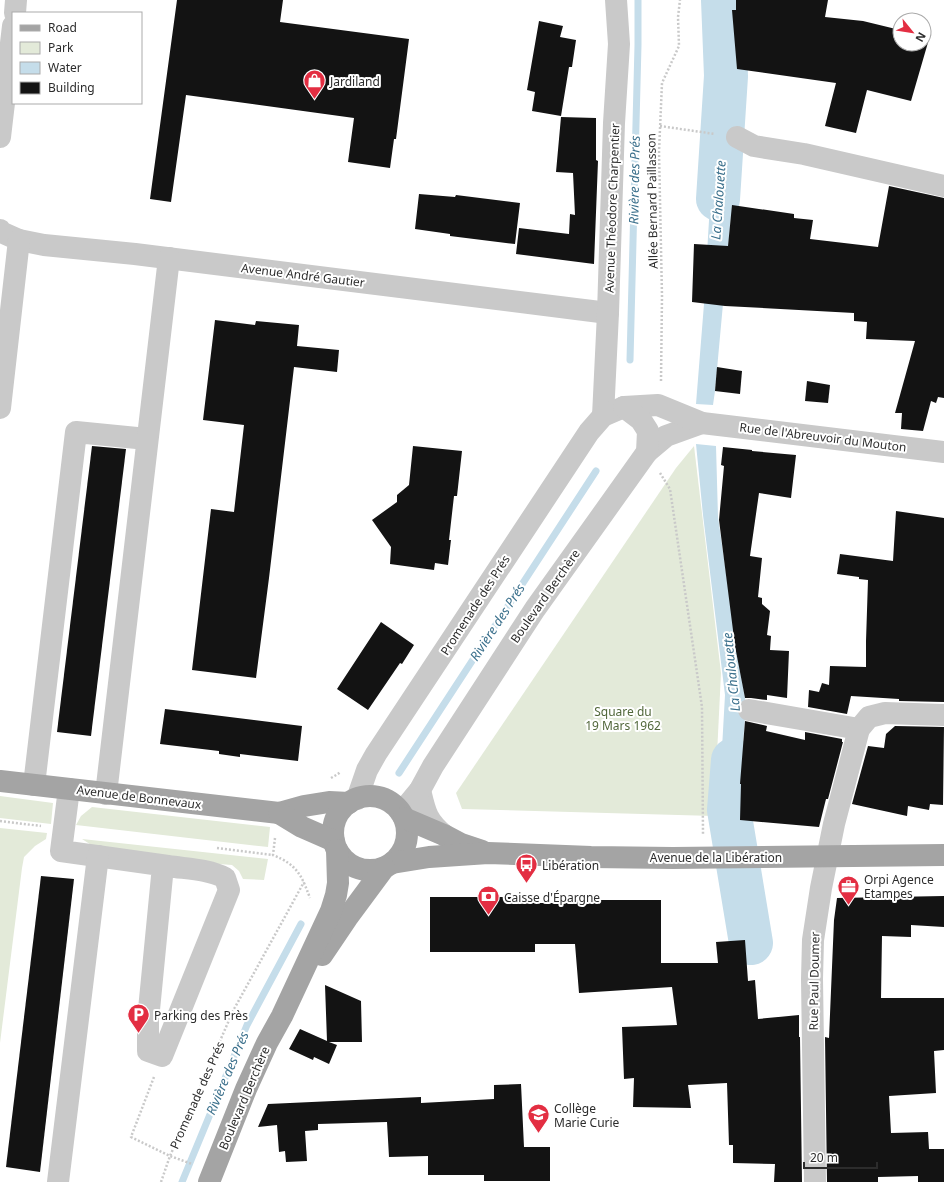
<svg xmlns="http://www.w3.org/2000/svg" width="944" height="1182" font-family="'Noto Sans',sans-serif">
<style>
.green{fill:#e3ead9}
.water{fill:#c5ddea}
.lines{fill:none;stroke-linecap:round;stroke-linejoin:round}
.stream{stroke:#c5ddea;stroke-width:7}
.river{stroke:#c5ddea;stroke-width:44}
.building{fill:#131313}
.path{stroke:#c9c9c9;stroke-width:2.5;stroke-dasharray:2 2;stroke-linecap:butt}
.minor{stroke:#c9c9c9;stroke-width:22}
.major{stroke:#a4a4a4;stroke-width:22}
.labels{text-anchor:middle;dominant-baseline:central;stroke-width:4;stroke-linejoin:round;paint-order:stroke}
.poi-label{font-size:12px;fill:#2c2c2c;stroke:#fff;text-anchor:start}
.street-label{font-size:12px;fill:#2c2c2c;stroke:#fff}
.park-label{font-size:12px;fill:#51673a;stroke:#fff}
.water-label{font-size:13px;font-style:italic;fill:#3b708c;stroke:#fff}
</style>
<rect width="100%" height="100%" fill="#fff"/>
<!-- green -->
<g class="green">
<polygon points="694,446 721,673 714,816 462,809 456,793 676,468"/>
<polygon points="0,796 53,803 51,824 0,818"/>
<polygon points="92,807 270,827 268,847 76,825 81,816"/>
<polygon points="0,828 47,833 46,839 35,846 24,857 22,868 0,1043"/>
<polygon points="82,839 268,859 264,880 243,879 239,871 232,865 166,860 99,850"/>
</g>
<!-- water -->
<g class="water">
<path d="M716,0H731C737,45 735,89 733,134L714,131L718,68L717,9Z"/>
<polygon points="714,137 736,141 733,195 715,391 713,405 696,404 704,304"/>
<polygon points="696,444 716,446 718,517 739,663 746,704 740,784 740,819 718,820 725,695 703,515"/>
</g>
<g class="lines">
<!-- stream -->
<g class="stream">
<polyline points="630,360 638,45 638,0"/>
<polyline points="399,773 596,471"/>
<polyline points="182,1182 247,1025 301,924"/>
</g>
<!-- river -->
<g class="river">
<polyline points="718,199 726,76 723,0"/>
<polyline points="733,760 729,810 751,943"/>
</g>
</g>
<!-- building -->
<g class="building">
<polygon points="177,0 283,0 280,22 409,39 396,139 394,139 390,168 348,162 354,118 186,95 171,202 150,199"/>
<polygon points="736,0 828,0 825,17 863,21 900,30 900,44 924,44 924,37 929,39 911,101 867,90 856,133 825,126 836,83 737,69 732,10 736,10"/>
<polygon points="539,21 563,26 560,37 576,40 572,67 569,67 561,116 532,111 535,92 527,90"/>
<polygon points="561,117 596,118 596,160 598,161 594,264 516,254 519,228 569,234 570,214 575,215 573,173 556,172"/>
<polygon points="889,186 944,198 944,398 938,397 936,403 931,401 923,431 901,429 902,413 895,413 915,341 866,339 867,322 854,321 854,313 725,306 692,302 694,244 728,246 732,205 794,214 794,218 813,220 810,239 878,247"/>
<polygon points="419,194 455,197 456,195 520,203 515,244 450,236 450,234 415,229"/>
<polygon points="215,320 255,325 256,321 299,325 297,346 339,350 337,372 294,367 269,578 256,678 192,670 211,509 234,512 244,425 203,420"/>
<polygon points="717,367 742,371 740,394 715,391"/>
<polygon points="807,381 830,385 828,403 805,401"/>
<polygon points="92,446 126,449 91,736 57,732"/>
<polygon points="413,446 462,451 457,496 454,496 449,540 451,540 448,565 435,563 434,570 390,564 391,547 372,520 397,502 397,495 409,485"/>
<polygon points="723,447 752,450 752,451 796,455 791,498 759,493 750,556 762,558 758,597 762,598 762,604 770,611 767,635 771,636 770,650 789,651 787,698 767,695 767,700 751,698 745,698 735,646 719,520 724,466 721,465"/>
<polygon points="896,511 944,518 944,702 899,701 899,699 851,696 847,714 808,707 809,690 819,692 822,683 829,685 830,666 866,667 866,641 868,580 859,579 859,577 837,574 840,554 893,561"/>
<polygon points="381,622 414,645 402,664 400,663 368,710 337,689"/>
<polygon points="165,709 302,726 298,761 240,754 240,757 219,754 219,751 160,744"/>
<polygon points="745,721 767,726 766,731 805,740 805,732 842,739 842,742 843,742 828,799 826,799 819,827 740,820 741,784 740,784"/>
<polygon points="895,726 944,727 943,805 930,804 929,810 908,806 907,816 852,804 868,746 884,748 886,734"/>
<polygon points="41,876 74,879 40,1172 6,1167"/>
<polygon points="944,896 944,927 911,925 911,937 882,936 881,998 944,998 944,1050 934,1051 936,1093 889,1096 891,1133 928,1132 929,1149 944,1149 944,1182 918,1182 918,1176 878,1177 878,1182 827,1182 825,1037 829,1038 834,920 837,898"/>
<polygon points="430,897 534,897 534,903 576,903 577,900 661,900 661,963 718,963 716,942 745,940 748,981 755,980 758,1019 799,1015 799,1037 800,1037 802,1182 774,1182 775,1164 733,1163 733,1145 729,1145 727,1083 688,1085 691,1108 633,1107 634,1078 624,1079 622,1027 677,1025 672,987 579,993 575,944 535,944 535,952 430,952"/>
<polygon points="325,985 361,1001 362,1042 329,1042 337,1045 329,1064 314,1057 313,1060 289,1049 300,1029 327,1041"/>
<polygon points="521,1084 524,1147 550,1147 550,1181 484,1181 484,1175 428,1175 428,1156 389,1157 387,1122 318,1124 318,1130 305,1131 307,1161 286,1162 285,1151 279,1152 277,1125 258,1127 268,1104 421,1097 421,1103 494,1099 494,1085"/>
</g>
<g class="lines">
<!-- path -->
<g class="path">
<polyline points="660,126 715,134"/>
<polyline points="661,381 662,296 659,152 662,83 679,46 678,17 680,0"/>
<polyline points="660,473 670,489 702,707 703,835"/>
<polyline points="331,778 338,774 340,772"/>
<polyline points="0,821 41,826"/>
<path d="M275,838L273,855C297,865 301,874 310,898"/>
<polyline points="217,848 273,855"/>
<polyline points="154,1077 131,1137 170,1156 192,1164"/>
<polyline points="161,1182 170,1156 233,1011 304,882"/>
</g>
<!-- minor -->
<g class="minor">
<polyline points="15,13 16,0"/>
<polyline points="0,137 13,26"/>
<polyline points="737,137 754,146 804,154 944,186"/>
<polyline points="0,230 1,232 19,240 44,245 135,254 608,313"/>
<polyline points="0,408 19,240"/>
<polyline points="603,416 608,313 614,123 619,44 616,0"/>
<polyline points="647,452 666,436 702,423"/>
<polyline points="749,710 859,729"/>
<polyline points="34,785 76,432 147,439"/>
<path d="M69,789L61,851C97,856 132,861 168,866C187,869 208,869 225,878L229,890L162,1056L148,1051V1020L163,866"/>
<path d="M420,790C425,811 426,820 444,835"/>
<polyline points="106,794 169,258"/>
<polyline points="357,799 367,770 376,754 589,432 603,416 624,407 658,405 702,423 944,452"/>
<polyline points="401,813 420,790 433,766 535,609 647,452 648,431 641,420 624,407"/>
<polyline points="58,1182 98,856"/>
<polyline points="815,1182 812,979 813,940 821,888 834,824 859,729 869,717 885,713 944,715"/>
</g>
<!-- major -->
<g class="major">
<polyline points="0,781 279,813 304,806 329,802 349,803"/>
<circle cx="370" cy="833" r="37"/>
<polyline points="279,813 302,827 334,841"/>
<polyline points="404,818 444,835 461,844 482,851"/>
<polyline points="392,863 429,857 488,853 591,857 673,858 944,855"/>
<polyline points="322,955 347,918 384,868"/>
<polyline points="209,1182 246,1089 267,1043 282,1016 331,911 336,895 338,883 337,850"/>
</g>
</g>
<!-- icons -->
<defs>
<symbol id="shop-pin" viewBox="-11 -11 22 30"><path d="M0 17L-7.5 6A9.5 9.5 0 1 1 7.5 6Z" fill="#e32e42" stroke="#fff"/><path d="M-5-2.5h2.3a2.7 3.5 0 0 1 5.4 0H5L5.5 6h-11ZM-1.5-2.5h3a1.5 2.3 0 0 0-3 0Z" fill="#fff"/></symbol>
<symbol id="bus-pin" viewBox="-11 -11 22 30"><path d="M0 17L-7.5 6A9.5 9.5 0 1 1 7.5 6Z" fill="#e32e42" stroke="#fff"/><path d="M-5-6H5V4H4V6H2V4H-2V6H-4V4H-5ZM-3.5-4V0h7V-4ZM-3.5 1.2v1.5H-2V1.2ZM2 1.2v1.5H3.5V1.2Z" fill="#fff"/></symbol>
<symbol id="office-pin" viewBox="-11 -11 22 30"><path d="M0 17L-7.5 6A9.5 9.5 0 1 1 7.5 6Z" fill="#e32e42" stroke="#fff"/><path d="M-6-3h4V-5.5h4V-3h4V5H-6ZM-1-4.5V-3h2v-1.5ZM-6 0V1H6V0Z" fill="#fff"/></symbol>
<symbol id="bank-pin" viewBox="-11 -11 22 30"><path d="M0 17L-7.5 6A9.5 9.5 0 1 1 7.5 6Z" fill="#e32e42" stroke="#fff"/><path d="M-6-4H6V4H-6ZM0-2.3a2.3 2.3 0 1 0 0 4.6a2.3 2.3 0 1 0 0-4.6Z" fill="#fff"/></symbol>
<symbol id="parking-pin" viewBox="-11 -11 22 30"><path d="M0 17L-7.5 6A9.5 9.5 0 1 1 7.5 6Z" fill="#e32e42" stroke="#fff"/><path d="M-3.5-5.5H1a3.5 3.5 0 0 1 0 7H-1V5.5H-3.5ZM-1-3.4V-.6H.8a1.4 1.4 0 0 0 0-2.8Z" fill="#fff"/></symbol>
<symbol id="school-pin" viewBox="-11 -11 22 30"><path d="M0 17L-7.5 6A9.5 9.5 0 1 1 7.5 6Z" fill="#e32e42" stroke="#fff"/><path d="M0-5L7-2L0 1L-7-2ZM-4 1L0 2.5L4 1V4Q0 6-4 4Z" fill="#fff"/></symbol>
</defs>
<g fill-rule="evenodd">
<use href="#shop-pin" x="302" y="68" width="25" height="34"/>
<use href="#bus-pin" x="514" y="852" width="25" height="34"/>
<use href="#office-pin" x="836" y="874" width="25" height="34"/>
<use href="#bank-pin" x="476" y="884" width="25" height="34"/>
<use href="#parking-pin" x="126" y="1002" width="25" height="34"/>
<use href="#school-pin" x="526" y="1102" width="25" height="34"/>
</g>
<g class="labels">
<!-- poi labels -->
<g class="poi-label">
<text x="330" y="81">Jardiland</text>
<text x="542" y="865">Libération</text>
<text x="864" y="879">Orpi Agence<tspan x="864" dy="14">Etampes</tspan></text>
<text x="504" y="897">Caisse d'Épargne</text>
<text x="154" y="1015">Parking des Près</text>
<text x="554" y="1108">Collège<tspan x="554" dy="14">Marie Curie</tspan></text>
</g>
<!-- street labels -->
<g class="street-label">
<text transform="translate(652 201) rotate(-91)">Allée Bernard Paillasson</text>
<text transform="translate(612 208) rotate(-88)">Avenue Théodore Charpentier</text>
<text transform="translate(303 275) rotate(7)">Avenue André Gautier</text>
<text transform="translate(823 437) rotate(7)">Rue de l'Abreuvoir du Mouton</text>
<text transform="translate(545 596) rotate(-55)">Boulevard Berchère</text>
<text transform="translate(475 605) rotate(-57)">Promenade des Prés</text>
<text transform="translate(139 797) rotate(7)">Avenue de Bonnevaux</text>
<text x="716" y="857">Avenue de la Libération</text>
<text transform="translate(814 981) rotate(-89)">Rue Paul Doumer</text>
<text transform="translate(197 1095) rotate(-66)">Promenade des Prés</text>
<text transform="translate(244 1098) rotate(-67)">Boulevard Berchère</text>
</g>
<!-- park labels -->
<g class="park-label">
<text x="623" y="711">Square du<tspan x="623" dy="14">19 Mars 1962</tspan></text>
</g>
<!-- water labels -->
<g class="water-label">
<text transform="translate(634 180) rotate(-89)">Rivière des Prés</text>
<text transform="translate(718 200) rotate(-86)">La Chalouette</text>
<text transform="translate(497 622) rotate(-57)">Rivière des Prés</text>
<text transform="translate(731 672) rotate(-96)">La Chalouette</text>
<text transform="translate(227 1073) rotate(-67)">Rivière des Prés</text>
</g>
</g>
<!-- legend -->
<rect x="12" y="12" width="130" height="92" fill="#ffffff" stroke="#ababab"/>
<rect x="20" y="25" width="20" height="6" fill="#a4a4a4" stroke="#ababab"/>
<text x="48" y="32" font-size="12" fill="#2c2c2c">Road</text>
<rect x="20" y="42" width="20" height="12" fill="#e3ead9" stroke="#ababab"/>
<text x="48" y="52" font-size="12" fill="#2c2c2c">Park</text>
<rect x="20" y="62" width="20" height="12" fill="#c5ddea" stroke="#ababab"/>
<text x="48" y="72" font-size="12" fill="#2c2c2c">Water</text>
<rect x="20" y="82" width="20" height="12" fill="#131313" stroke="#ababab"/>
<text x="48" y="92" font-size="12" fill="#2c2c2c">Building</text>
<!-- north arrow -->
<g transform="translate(912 32) rotate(120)"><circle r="19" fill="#ffffff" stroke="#ababab"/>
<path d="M0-3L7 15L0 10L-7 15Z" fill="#e32e42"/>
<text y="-6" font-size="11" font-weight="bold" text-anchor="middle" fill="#2c2c2c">N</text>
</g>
<!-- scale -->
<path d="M804 1162v6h73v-6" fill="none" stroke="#2c2c2c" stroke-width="2"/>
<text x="810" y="1162" font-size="12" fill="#2c2c2c" stroke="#ffffff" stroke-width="3" paint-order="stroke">20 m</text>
</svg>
